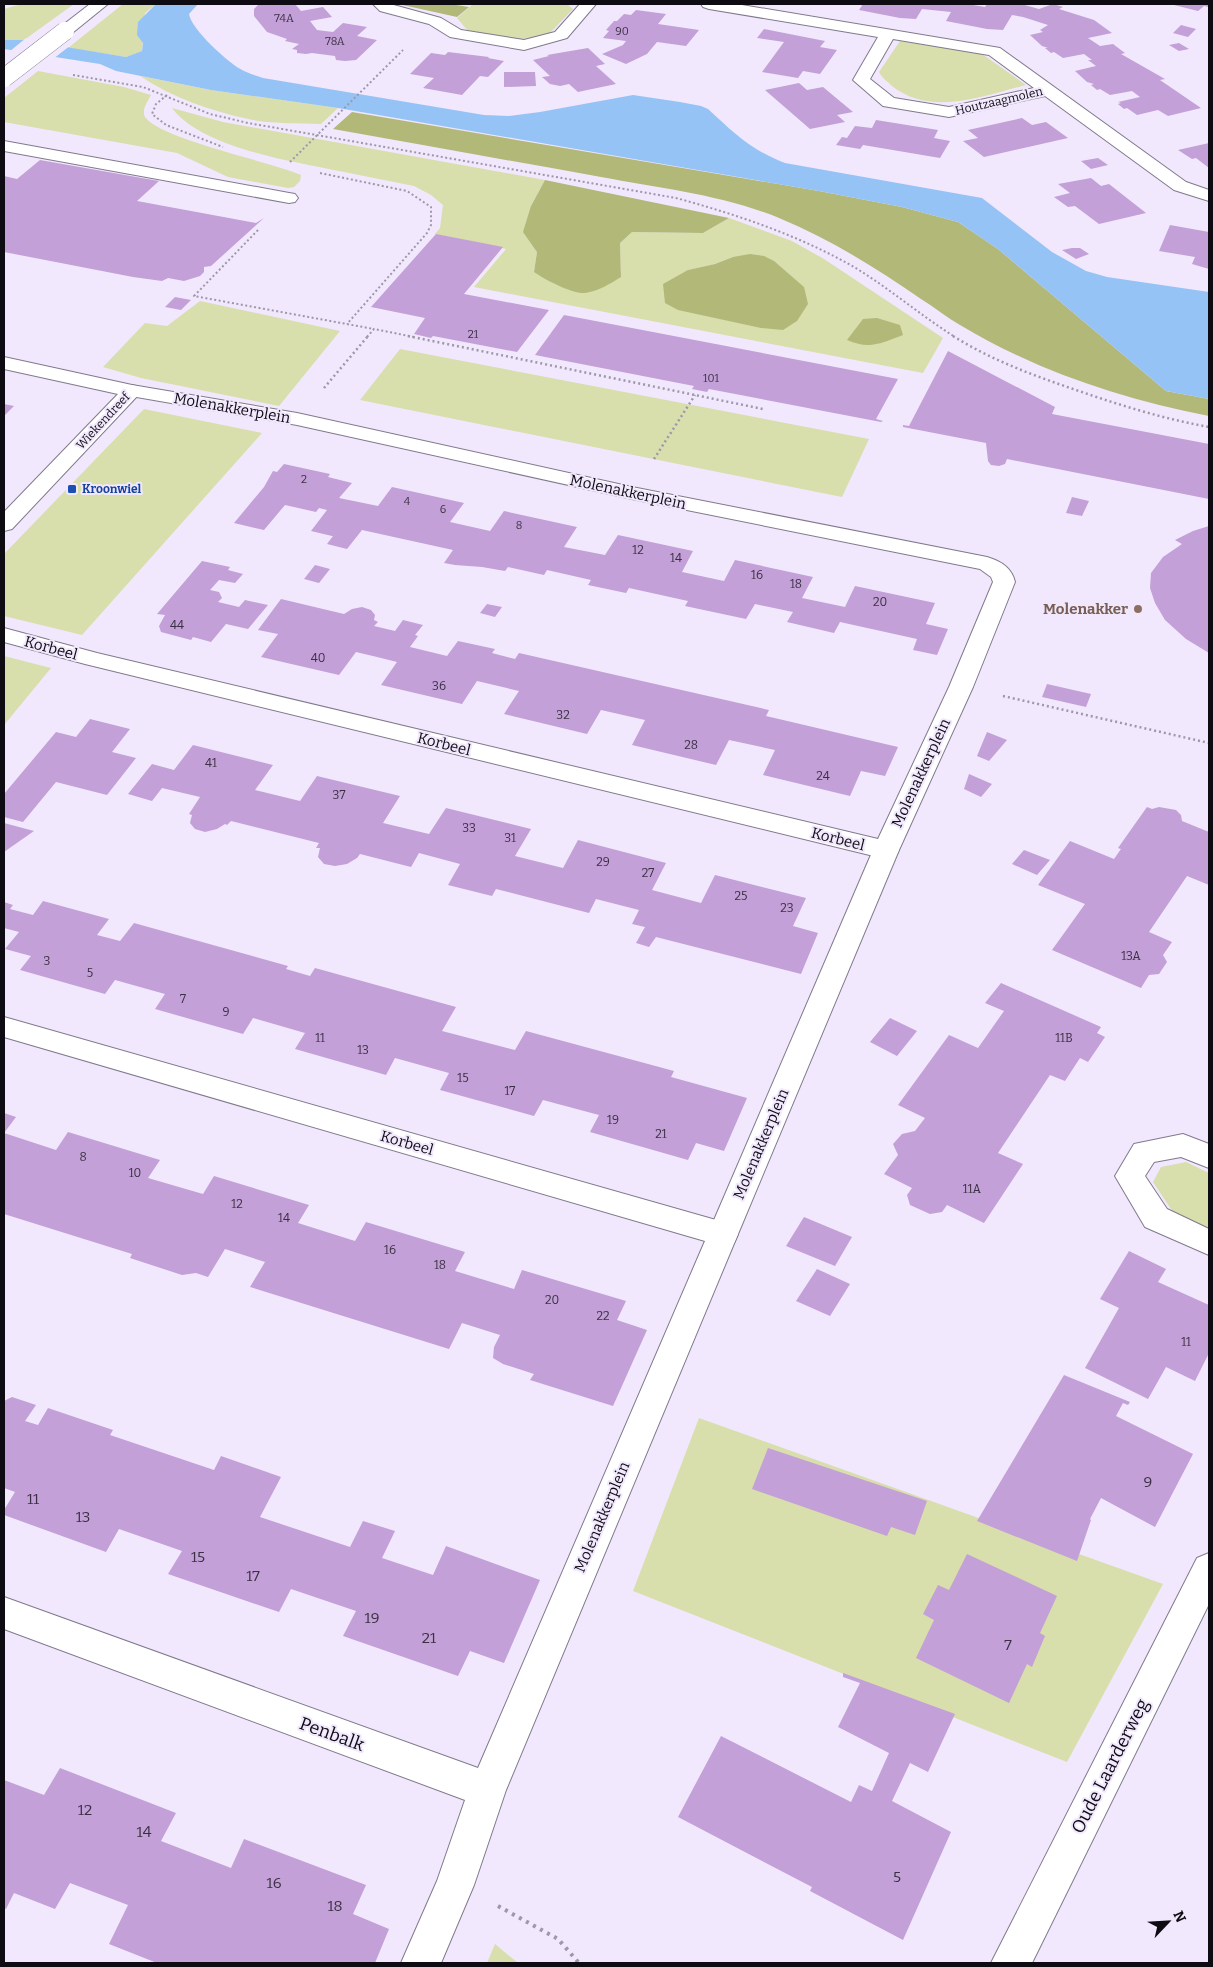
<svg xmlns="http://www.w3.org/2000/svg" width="1213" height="1967" font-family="Bitter,serif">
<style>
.green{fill:#d8deac;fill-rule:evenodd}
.forest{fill:#b2b878}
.water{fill:#96c3f5}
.pier{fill:#f1e8fd}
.building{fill:#c3a0d7}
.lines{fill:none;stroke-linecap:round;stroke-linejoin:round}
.service-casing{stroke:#81798c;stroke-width:2}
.minor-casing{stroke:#81798c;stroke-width:2}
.tertiary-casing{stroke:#81798c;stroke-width:2}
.path-far2{stroke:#9e97a7;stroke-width:2;stroke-dasharray:2 2.5;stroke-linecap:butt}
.path-far1{stroke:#9e97a7;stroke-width:2.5;stroke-dasharray:2 3;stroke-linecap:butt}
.path{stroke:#9e97a7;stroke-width:4;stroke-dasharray:3 5;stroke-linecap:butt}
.service{fill:#fff;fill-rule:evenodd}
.minor{fill:#fff;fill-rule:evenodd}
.tertiary{fill:#fff;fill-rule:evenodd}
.tertiary-bridge-casing{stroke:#81798c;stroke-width:19;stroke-linecap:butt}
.tertiary-bridge{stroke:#fff;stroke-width:18}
.transit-dot{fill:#1a4fb4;stroke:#f1e8fd;stroke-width:2}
.education-dot{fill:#8d6e63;stroke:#f1e8fd;stroke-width:2}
.labels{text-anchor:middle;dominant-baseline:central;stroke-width:4;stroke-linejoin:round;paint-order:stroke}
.far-number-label{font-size:11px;fill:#3b3043}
.far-street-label{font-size:12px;fill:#0e0b12;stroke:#f1e8fd}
.far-transit-label{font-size:12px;font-weight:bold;fill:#164399;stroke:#f1e8fd;text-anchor:start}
.number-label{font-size:12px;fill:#3b3043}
.street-label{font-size:15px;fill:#0e0b12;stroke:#f1e8fd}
.education-label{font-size:15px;font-weight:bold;fill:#785e54;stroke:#f1e8fd;text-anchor:end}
.near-number-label{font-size:15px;fill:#3b3043}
.near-street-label{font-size:18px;fill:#0e0b12;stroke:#f1e8fd}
</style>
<rect width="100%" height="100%" fill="#f1e8fd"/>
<!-- green -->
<g class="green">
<polygon points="22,4 74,4 24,40 4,40 4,9"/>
<polygon points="123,4 156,4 145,13 142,51 126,57 68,48"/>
<polygon points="473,4 567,4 573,9 549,34 522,39 469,32 457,18"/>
<path d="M900,41L982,54L1026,85C983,96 931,117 892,86C887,81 882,78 879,72Z"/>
<path d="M38,71L124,87L151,95C148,101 141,110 145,117C160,139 272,162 301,175L300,181L294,187L288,188L228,177L177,153L4,122V98Z"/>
<path d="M140,76L211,90L338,108L321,124C298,123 271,124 248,119C211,111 171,97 140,76Z"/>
<path d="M172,108L223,122L545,180L531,206L537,252L534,272L621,277L620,243L632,232L703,233L729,218L792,241L824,259L943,338L923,373L474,287L506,249L435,234L440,228L443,205L431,195L414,186C389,181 364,176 339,171C291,161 202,148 172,108ZM733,257L803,287L688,270L715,264Z"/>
<polygon points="200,301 340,331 279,406 141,378 103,367 145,323 167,326"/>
<polygon points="400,349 869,439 842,497 360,400"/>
<polygon points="144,409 262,433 82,635 4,616 4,554"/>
<polygon points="4,656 51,668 4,725"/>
<polygon points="1186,1162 1209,1173 1209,1229 1173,1212 1153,1182 1161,1167"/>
<polygon points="699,1418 1163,1584 1067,1762 633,1591"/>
<polygon points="495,1944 518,1963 487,1963"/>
</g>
<!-- forest -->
<g class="forest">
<polygon points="398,4 450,4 469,7 457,17"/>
<path d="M352,112L819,191L902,207L958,222L998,249L1166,391L1209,399V416C1121,399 1037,371 960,325C946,317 934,307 921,299C876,268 830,239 779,218C723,195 660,188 601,177C512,161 422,145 333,129Z"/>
<path d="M545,180L729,218L703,233L632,232L620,243L621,277C610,284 598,291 585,293C572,294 544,279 534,272L537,252L523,232L531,206Z"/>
<polygon points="750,254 764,256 774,261 804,287 808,304 797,321 783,330 761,328 678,310 665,303 663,284 688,270 715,264 733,257"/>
<path d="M877,318L900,325L903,335C881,343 870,350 847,340L863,319Z"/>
</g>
<!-- water -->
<path class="water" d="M156,4H198L189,14C191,29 229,64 244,71C250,74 257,76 263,78L484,115L509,116L540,112L633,95L680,102L701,106L708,109C734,133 751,150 785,163L982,198L1052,252L1086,271L1107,277L1209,292V399L1166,391L998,249L958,222L902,207L819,191L338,108L211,90L116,71L100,64L4,49V40H24L126,57L142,51L143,43L137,35L138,22Z"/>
<!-- pier -->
<polygon class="pier" points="26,38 71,45 53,59 9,52"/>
<!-- building -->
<g class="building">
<polygon points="259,4 295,4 301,11 323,7 332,17 310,21 317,30 333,32 343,23 367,27 357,36 377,40 356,60 345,61 336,60 335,56 312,53 306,54 297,53 297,50 292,49 299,44 285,41 287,39 267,32 254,16 254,9"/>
<polygon points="863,4 967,4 985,7 987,4 1021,4 1039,9 1053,4 1063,7 1059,9 1094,20 1112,33 1088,38 1100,46 1113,44 1125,53 1121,54 1165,79 1160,80 1201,108 1168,116 1158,110 1137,115 1127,108 1124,109 1118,104 1121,103 1118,102 1140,97 1132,91 1110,95 1100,89 1097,90 1091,85 1094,84 1087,82 1075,71 1096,66 1088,60 1092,60 1084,54 1063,58 1054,52 1051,53 1045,48 1048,48 1042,46 1030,35 1043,32 1040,30 1048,25 1023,17 1012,15 1003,30 987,29 946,21 951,12 922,9 916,19 900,18 859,10"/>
<polygon points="1175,4 1209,4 1209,7 1204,6 1198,11 1174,5"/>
<polygon points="636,10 666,14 658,24 699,30 686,46 657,42 647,54 626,64 602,54 623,45 626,41 603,38 609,31 606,30 614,21 617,21 624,14 631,15"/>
<polygon points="1181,25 1196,29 1188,37 1173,33"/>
<polygon points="764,29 825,41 820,47 837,50 820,74 803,71 798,78 762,72 784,42 757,38"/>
<polygon points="1179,43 1189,49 1179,51 1169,45"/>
<polygon points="588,48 605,64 596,66 616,84 578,92 569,84 560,86 550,84 542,77 550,76 533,60 549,56 547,55"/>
<polygon points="448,52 489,57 488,58 504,61 488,77 480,76 462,95 423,88 434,78 410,74 431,53 445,55"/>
<polygon points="504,72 535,72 536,86 504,87"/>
<polygon points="799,83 807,90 823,87 853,112 837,115 845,122 810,129 765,90"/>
<polygon points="1022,118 1032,125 1046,122 1068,138 984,157 963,141 978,138 968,130"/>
<polygon points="876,120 938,130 934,138 950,141 940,158 863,145 860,149 836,145 842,137 847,138 855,126 872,128"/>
<polygon points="1209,143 1209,168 1196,158 1192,159 1178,150"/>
<polygon points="1098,158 1108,165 1091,169 1081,161"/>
<polygon points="40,160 159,181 137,201 256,223 264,218 211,266 204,267 204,272 200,276 184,281 168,278 162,281 133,277 4,252 4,176 17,179"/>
<polygon points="1091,178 1101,186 1109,184 1146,213 1099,224 1075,206 1068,207 1054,197 1070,193 1058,184"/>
<polygon points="1170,225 1209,232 1209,269 1192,264 1195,257 1159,251"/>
<polygon points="436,234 503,247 464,294 549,310 517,352 433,336 431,338 414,334 425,318 371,307"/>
<polygon points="1072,248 1080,248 1089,254 1076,259 1062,250"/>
<polygon points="175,297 191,300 181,310 165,307"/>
<polygon points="564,315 898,379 876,419 883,421 881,422 709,389 707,392 692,389 694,386 535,355"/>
<polygon points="948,351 1055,407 1052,414 1209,444 1209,499 1007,459 1005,464 999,466 991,465 988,461 986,443 903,427 903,425 909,426"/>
<polygon points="4,404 14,406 4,416"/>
<polygon points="284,464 330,474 328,477 352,483 339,498 378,506 392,487 464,503 450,522 490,531 504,511 577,527 564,547 605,555 618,535 693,551 682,572 724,581 735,560 813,577 802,598 845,607 855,586 935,603 926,624 948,629 937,655 913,650 917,639 840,622 834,633 787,622 793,612 755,604 746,619 685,606 688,601 629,588 626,593 588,585 591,580 547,570 544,575 508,567 505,571 482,567 455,565 444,563 453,550 362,530 347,549 327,544 333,536 332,536 311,531 327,510 319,508 316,512 285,505 264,530 234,523 264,487 273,471 277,472"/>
<polygon points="1072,497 1089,501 1082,516 1066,513"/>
<polygon points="1209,526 1209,653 1186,639 1165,620 1155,603 1150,588 1151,573 1163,557 1182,544 1175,540 1193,531"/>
<polygon points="202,561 230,567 228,570 243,574 235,583 219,580 210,590 219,592 222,598 218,602 239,607 245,600 268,605 248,629 226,624 211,642 193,637 191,640 161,632 159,626 165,615 157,614"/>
<polygon points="315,565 330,569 319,583 304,579"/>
<polygon points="281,599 344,614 352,609 362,607 371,610 375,615 374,620 378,622 374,626 395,631 403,620 423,625 415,635 418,636 410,647 447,656 458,641 495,649 492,653 515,659 519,653 769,710 766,716 898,747 885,776 861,771 850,796 763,775 775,750 729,740 716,765 632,745 645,720 601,710 587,734 504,714 519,691 477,681 462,704 381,685 397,662 377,657 356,652 339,675 261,657 278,634 258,630"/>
<polygon points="487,604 502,607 495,617 480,613"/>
<polygon points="1047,684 1091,694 1086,707 1042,697"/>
<polygon points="90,719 130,729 112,752 136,758 107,795 56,782 23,822 4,817 4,794 56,732 76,737"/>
<polygon points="987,732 1007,740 989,761 977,756"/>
<polygon points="193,745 273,765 255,790 300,801 317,776 400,796 383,823 429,834 446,808 531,829 515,856 563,868 578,840 666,863 652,890 701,903 715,875 806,898 793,926 818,933 801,974 656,937 649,947 636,943 645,927 632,924 639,910 596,899 589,913 496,889 492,896 448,885 460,864 419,853 411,867 360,854 357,858 347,864 335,866 324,864 318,857 320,848 316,848 319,843 231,821 227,825 225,824 217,829 205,832 195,829 190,823 192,815 189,814 200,797 162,788 152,801 128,794 152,764 174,770"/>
<polygon points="969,774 992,784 981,797 964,789"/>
<polygon points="1147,807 1152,809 1159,807 1176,810 1181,815 1182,821 1209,832 1209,885 1187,876 1149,932 1172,942 1163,955 1167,962 1159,974 1149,975 1141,988 1052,950 1085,904 1038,885 1070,841 1114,859 1121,849 1118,848"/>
<polygon points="4,823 34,831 4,852"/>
<polygon points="1024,850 1050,860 1037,875 1012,864"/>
<polygon points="43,901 109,919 97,935 120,941 134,923 288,966 286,969 310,976 315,968 456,1007 442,1031 515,1050 526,1031 674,1071 671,1077 747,1098 724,1151 696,1143 688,1160 590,1132 599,1115 543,1100 534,1116 440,1090 449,1073 395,1058 386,1075 295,1049 305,1033 253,1018 243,1034 155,1009 165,994 115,980 105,994 20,970 31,956 5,949 19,932 4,928 4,902 13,905 10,909 33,915"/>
<polygon points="1001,983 1101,1027 1097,1033 1105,1037 1088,1062 1080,1058 1065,1081 1050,1075 998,1153 1023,1164 984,1223 947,1205 942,1212 930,1214 910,1205 907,1195 912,1188 884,1174 898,1155 893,1144 902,1134 915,1131 925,1118 898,1105 949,1035 978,1048 1004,1011 985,1003"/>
<polygon points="890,1018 917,1031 897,1056 870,1042"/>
<polygon points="4,1113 16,1117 4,1133 56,1150 68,1132 160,1160 148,1178 203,1194 214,1176 309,1205 298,1223 355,1241 366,1222 465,1252 455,1271 514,1289 522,1270 626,1301 617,1320 647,1330 613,1406 530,1380 534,1374 503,1364 493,1358 494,1347 500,1335 462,1323 449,1349 250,1287 265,1262 225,1249 208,1277 196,1273 182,1275 130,1258 132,1254 4,1214"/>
<polygon points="804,1217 852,1237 835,1266 786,1246"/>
<polygon points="1129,1251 1166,1269 1158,1282 1209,1305 1209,1353 1195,1381 1166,1367 1148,1399 1085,1368 1119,1308 1100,1299"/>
<polygon points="817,1269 850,1284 830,1316 796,1301"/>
<polygon points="1064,1375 1130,1402 1128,1405 1123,1403 1116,1416 1193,1454 1155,1527 1101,1498 1090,1519 1091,1520 1077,1561 977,1521"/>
<polygon points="12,1397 36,1405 25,1421 38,1425 48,1408 113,1430 110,1435 214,1470 221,1456 281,1477 260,1517 350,1547 363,1521 395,1531 382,1558 433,1575 446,1546 540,1580 504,1663 470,1651 458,1676 343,1636 356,1611 291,1589 279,1612 168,1574 182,1551 119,1529 106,1552 4,1515 4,1510 15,1492 4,1488 4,1401"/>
<polygon points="768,1448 927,1501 915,1535 891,1527 887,1536 752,1489"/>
<polygon points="967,1554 1057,1596 1040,1633 1045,1636 1032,1667 1027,1664 1009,1703 916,1658 934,1620 923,1614 938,1585 949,1590"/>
<polygon points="843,1673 955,1714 928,1772 910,1763 892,1801 951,1832 903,1940 810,1891 812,1887 678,1817 721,1736 851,1802 859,1785 872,1791 889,1753 838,1727 860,1683 843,1677"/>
<polygon points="60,1768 176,1813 161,1841 231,1868 244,1839 366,1885 353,1914 389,1929 375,1963 157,1963 109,1944 128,1905 70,1883 55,1909 14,1893 6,1909 4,1908 4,1780 44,1795"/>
</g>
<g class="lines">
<defs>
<g id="service">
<polygon points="4,141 289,193 295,194 298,198 295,202 289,203 4,151"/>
<polygon points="886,841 895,844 899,850 738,1234 734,1243 723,1246 712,1243 708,1234 873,850 877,844"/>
</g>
<g id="minor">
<polygon points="373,4 390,4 441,18 461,30 524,40 555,32 580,4 596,4 567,38 524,50 450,37 429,24 380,11"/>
<path d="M701,4H736L1000,48L1186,182L1209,190V201L1174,190L1045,96L949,117L883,106L853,80L878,37L709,9L703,7ZM893,39L989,55L1034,88L949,107L894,98L870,79Z"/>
<path d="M132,385L297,413L632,487L987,557C1001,561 1012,568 1015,582L973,687L899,850L895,856L886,859L85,664L4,642V628L97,653L878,839L949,687L993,582L991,577L980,569L632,499L297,425L125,395L122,391L125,387Z"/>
<polygon points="4,1017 723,1222 734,1225 738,1234 506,1790 474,1885 441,1963 401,1963 437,1881 465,1800 4,1629 4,1597 478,1768 705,1241 4,1037"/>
<polygon points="1183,1134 1209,1144 1209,1168 1181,1157 1154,1162 1145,1176 1167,1209 1209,1229 1209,1255 1145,1227 1115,1176 1134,1144"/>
<polygon points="1209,1553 1209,1604 1032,1963 991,1963 1197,1558"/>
</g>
<g id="tertiary">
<polygon points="90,4 108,4 71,34 59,34 57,31 59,28"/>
<polygon points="4,357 132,385 139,387 142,391 12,529 4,531 4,512 118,394 4,369"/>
</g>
</defs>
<!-- service casing -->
<use href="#service" class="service-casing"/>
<!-- minor casing -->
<use href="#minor" class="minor-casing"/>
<!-- tertiary casing -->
<use href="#tertiary" class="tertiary-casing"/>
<!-- path-far2 -->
<g class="path-far2">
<path d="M73,75L143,87L210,114L248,123L676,198C738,215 798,235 854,267C889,288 920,315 955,337"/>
<polyline points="167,95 156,104 152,114 166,125 223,147"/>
<polyline points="290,162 403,50"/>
<polyline points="320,173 407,191 431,207 431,225 427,233 347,324"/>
<polyline points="258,230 194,296 374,329"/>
<polyline points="367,337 374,329 414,337"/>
</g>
<!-- path-far1 -->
<g class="path-far1">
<polyline points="408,336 763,409"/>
<path d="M953,336C993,361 1035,376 1079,391C1122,406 1165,419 1209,427"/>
<polyline points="324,388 368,336"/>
<polyline points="654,459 695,395"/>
<polyline points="1003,696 1209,743"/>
</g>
<!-- path -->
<polyline class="path" points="498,1906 558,1939 579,1963"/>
<!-- service -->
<use href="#service" class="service"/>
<!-- minor -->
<use href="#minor" class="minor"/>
<!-- tertiary -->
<use href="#tertiary" class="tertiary"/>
<defs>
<polyline id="tertiary-bridge" points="4,78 65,31"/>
</defs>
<!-- tertiary-bridge casing -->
<use href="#tertiary-bridge" class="tertiary-bridge-casing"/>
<!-- tertiary-bridge -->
<use href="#tertiary-bridge" class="tertiary-bridge"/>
</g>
<!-- markers -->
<rect class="transit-dot" x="67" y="484" width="10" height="10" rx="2.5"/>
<circle class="education-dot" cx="1138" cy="609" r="5"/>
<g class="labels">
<!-- far-number labels -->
<g class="far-number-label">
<text x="284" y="18">74A</text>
<text x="622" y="31">90</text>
<text x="335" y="41">78A</text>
<text x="473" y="334">21</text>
<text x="711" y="378">101</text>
<text x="304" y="479">2</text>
<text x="407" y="501">4</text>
<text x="443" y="509">6</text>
<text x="519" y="525">8</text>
</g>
<!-- far-street labels -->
<g class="far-street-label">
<text transform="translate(999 101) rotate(-13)">Houtzaagmolen</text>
<text transform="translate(103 421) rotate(-47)">Wiekendreef</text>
</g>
<!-- far-transit labels -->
<g class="far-transit-label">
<text x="82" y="489">Kroonwiel</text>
</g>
<!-- number labels -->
<g class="number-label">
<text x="638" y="550">12</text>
<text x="676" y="558">14</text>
<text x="757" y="575">16</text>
<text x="796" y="584">18</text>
<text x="880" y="602">20</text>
<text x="177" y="625">44</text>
<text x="318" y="658">40</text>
<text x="439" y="686">36</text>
<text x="563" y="715">32</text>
<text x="691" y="745">28</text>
<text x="211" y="763">41</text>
<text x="823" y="776">24</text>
<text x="339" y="795">37</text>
<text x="469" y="828">33</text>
<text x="510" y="838">31</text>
<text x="603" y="862">29</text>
<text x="648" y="873">27</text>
<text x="741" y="896">25</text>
<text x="787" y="908">23</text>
<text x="1131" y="956">13A</text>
<text x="47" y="961">3</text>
<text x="90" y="973">5</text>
<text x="183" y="999">7</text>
<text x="226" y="1012">9</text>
<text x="320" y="1038">11</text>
<text x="1064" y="1038">11B</text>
<text x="363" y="1050">13</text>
<text x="463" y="1078">15</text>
<text x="510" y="1091">17</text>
<text x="613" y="1120">19</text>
<text x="661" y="1134">21</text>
<text x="83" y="1157">8</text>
<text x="135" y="1173">10</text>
<text x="972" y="1189">11A</text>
<text x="237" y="1204">12</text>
<text x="284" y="1218">14</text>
<text x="390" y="1250">16</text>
<text x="440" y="1265">18</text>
<text x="552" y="1300">20</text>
<text x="603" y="1316">22</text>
<text x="1186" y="1342">11</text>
</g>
<!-- street labels -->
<g class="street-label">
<text transform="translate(232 408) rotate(10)">Molenakkerplein</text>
<text transform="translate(628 492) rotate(12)">Molenakkerplein</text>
<text transform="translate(51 648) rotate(15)">Korbeel</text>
<text transform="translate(444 744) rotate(14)">Korbeel</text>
<text transform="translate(921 773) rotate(-65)">Molenakkerplein</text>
<text transform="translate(838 839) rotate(14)">Korbeel</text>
<text transform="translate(407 1143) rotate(16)">Korbeel</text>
<text transform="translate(761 1144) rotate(-67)">Molenakkerplein</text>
<text transform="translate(602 1517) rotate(-67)">Molenakkerplein</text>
</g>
<!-- education labels -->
<g class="education-label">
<text x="1128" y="609">Molenakker</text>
</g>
<!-- near-number labels -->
<g class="near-number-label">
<text x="1148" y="1482">9</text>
<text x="33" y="1499">11</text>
<text x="83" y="1517">13</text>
<text x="198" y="1557">15</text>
<text x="253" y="1576">17</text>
<text x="372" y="1618">19</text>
<text x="429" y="1638">21</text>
<text x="1008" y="1645">7</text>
<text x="85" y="1810">12</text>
<text x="144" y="1832">14</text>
<text x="897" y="1877">5</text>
<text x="274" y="1883">16</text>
<text x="335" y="1906">18</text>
</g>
<!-- near-street labels -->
<g class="near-street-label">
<text transform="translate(332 1734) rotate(20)">Penbalk</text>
<text transform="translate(1110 1766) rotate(-63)">Oude Laarderweg</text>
</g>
</g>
<!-- border -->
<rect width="1213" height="1967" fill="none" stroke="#0e0b12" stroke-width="10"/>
<!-- north arrow -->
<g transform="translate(1168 1922) rotate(65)" stroke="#f1e8fd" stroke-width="4" paint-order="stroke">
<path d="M0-4L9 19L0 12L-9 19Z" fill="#0e0b12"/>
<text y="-8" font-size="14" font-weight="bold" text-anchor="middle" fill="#0e0b12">N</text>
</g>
</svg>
